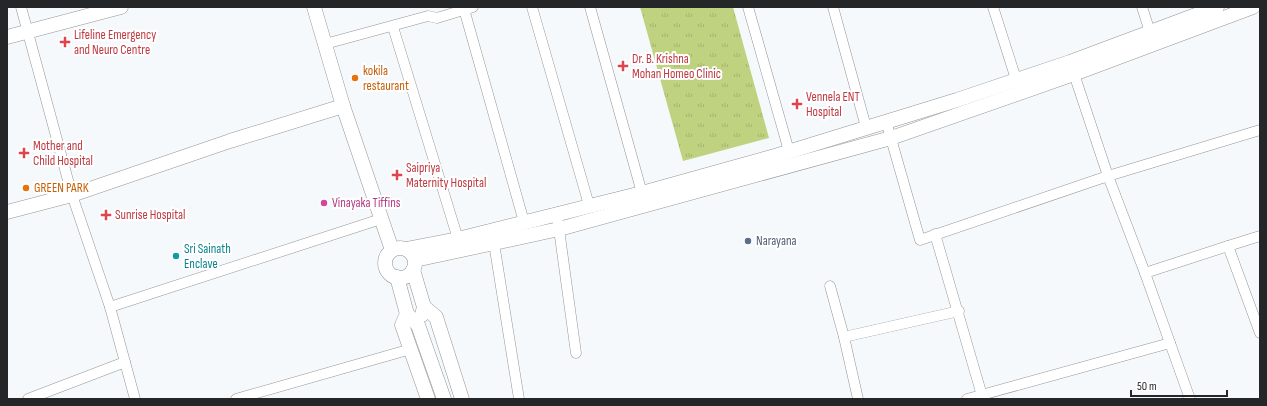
<svg xmlns="http://www.w3.org/2000/svg" width="1267" height="406" font-family="'Sofia Sans Condensed',sans-serif">
<style>
.park{fill:url(#park-tufts)}
.lines{fill:none;stroke-linecap:round;stroke-linejoin:round}
.street-casing{stroke:#949798;stroke-width:11}
.secondary-casing{stroke:#949798;stroke-width:15}
.street{stroke:#fff;stroke-width:10}
.secondary{stroke:#fff;stroke-width:14}
.health-dot{fill:#e0444e;stroke:#fff;stroke-width:1.5}
.food-dot{fill:#e8710a;stroke:#fff;stroke-width:1.5}
.hotel-dot{fill:#d1479c;stroke:#fff;stroke-width:1.5}
.service-dot{fill:#5c6f8a;stroke:#fff;stroke-width:1.5}
.culture-dot{fill:#0f9aa8;stroke:#fff;stroke-width:1.5}
.labels{text-anchor:middle;dominant-baseline:central;stroke-width:4;stroke-linejoin:round;paint-order:stroke}
.health-label{font-size:13px;fill:#be3a42;stroke:#fff;text-anchor:start}
.food-label{font-size:13px;fill:#c56008;stroke:#fff;text-anchor:start}
.hotel-label{font-size:13px;fill:#b23c85;stroke:#fff;text-anchor:start}
.service-label{font-size:13px;fill:#4e5e75;stroke:#fff;text-anchor:start}
.culture-label{font-size:13px;fill:#0d838f;stroke:#fff;text-anchor:start}
</style>
<defs>
<pattern id="park-tufts" width="24" height="20" patternUnits="userSpaceOnUse"><rect width="24" height="20" fill="#bed280"/><path d="M3 7l-1-3M5 7V3M7 7l1-3M15 17l-1-3M17 17v-4M19 17l1-3" fill="none" stroke="#a3b46f"/></pattern>
</defs>
<rect width="100%" height="100%" fill="#f6f9fb"/>
<!-- park -->
<polygon class="park" points="640,7 733,7 769,138 683,161"/>
<g class="lines">
<defs>
<g id="street">
<polyline points="21,7 72,195 110,307 135,399"/>
<polyline points="532,7 589,205"/>
<polyline points="590,7 642,193"/>
<polyline points="748,7 789,151"/>
<polyline points="833,7 866,127"/>
<polyline points="993,7 1016,79"/>
<polyline points="1142,7 1150,32"/>
<polyline points="464,9 524,222"/>
<polyline points="393,27 458,239"/>
<polyline points="325,44 428,16 437,18 473,7"/>
<polyline points="1072,68 1108,176 1260,130"/>
<polyline points="886,121 920,240 1108,176 1145,273 1190,399"/>
<polyline points="558,222 576,353"/>
<polyline points="935,234 983,399"/>
<polyline points="493,237 519,399"/>
<polyline points="1228,246 1260,236"/>
<polyline points="1145,273 1228,246 1260,333"/>
<polyline points="830,286 844,337 858,399"/>
<polyline points="110,307 381,219"/>
<polyline points="844,337 959,311"/>
<polyline points="28,399 125,362"/>
<polyline points="236,399 411,349"/>
<polyline points="967,399 1170,343"/>
</g>
<g id="secondary">
<polyline points="314,7 343,106 392,250"/>
<polyline points="7,37 121,7"/>
<polyline points="7,212 72,195 230,141 343,106"/>
<circle cx="400" cy="263" r="15"/>
<polyline points="406,249 458,239 642,193 775,156 957,100 1070,62 1217,7"/>
<polyline points="415,260 559,229 891,138 1074,74 1253,7"/>
<polyline points="413,270 424,307 422,315"/>
<polyline points="397,277 407,314 418,325 444,399"/>
<polyline points="424,307 436,317 462,399"/>
<polyline points="407,314 402,325 428,399"/>
</g>
</defs>
<!-- street casing -->
<use href="#street" class="street-casing"/>
<!-- secondary casing -->
<use href="#secondary" class="secondary-casing"/>
<!-- street -->
<use href="#street" class="street"/>
<!-- secondary -->
<use href="#secondary" class="secondary"/>
</g>
<!-- markers -->
<g class="health-dot">
<path d="M63 36h4v4h4v4h-4v4h-4v-4h-4v-4h4z"/>
<path d="M621 60h4v4h4v4h-4v4h-4v-4h-4v-4h4z"/>
<path d="M795 98h4v4h4v4h-4v4h-4v-4h-4v-4h4z"/>
<path d="M22 147h4v4h4v4h-4v4h-4v-4h-4v-4h4z"/>
<path d="M395 169h4v4h4v4h-4v4h-4v-4h-4v-4h4z"/>
<path d="M104 209h4v4h4v4h-4v4h-4v-4h-4v-4h4z"/>
</g>
<g class="food-dot">
<circle cx="355" cy="78" r="4"/>
<circle cx="26" cy="188" r="4"/>
</g>
<circle class="hotel-dot" cx="324" cy="203" r="4"/>
<circle class="service-dot" cx="748" cy="241" r="4"/>
<circle class="culture-dot" cx="176" cy="256" r="4"/>
<g class="labels">
<!-- health labels -->
<g class="health-label">
<text x="74" y="35">Lifeline Emergency<tspan x="74" dy="15">and Neuro Centre</tspan></text>
<text x="632" y="59">Dr. B. Krishna<tspan x="632" dy="15">Mohan Homeo Clinic</tspan></text>
<text x="806" y="97">Vennela ENT<tspan x="806" dy="15">Hospital</tspan></text>
<text x="33" y="146">Mother and<tspan x="33" dy="15">Child Hospital</tspan></text>
<text x="406" y="168">Saipriya<tspan x="406" dy="15">Maternity Hospital</tspan></text>
<text x="115" y="215">Sunrise Hospital</text>
</g>
<!-- food labels -->
<g class="food-label">
<text x="363" y="71">kokila<tspan x="363" dy="15">restaurant</tspan></text>
<text x="34" y="188">GREEN PARK</text>
</g>
<!-- hotel labels -->
<g class="hotel-label">
<text x="332" y="203">Vinayaka Tiffins</text>
</g>
<!-- service labels -->
<g class="service-label">
<text x="756" y="241">Narayana</text>
</g>
<!-- culture labels -->
<g class="culture-label">
<text x="184" y="249">Sri Sainath<tspan x="184" dy="15">Enclave</tspan></text>
</g>
</g>
<!-- border -->
<rect width="1267" height="406" fill="none" stroke="#252627" stroke-width="16"/>
<!-- scale -->
<path d="M1131 390v6h96v-6" fill="none" stroke="#252627" stroke-width="2"/>
<text x="1137" y="390" font-size="12" fill="#252627" stroke="#ffffff" stroke-width="3" paint-order="stroke">50 m</text>
</svg>
